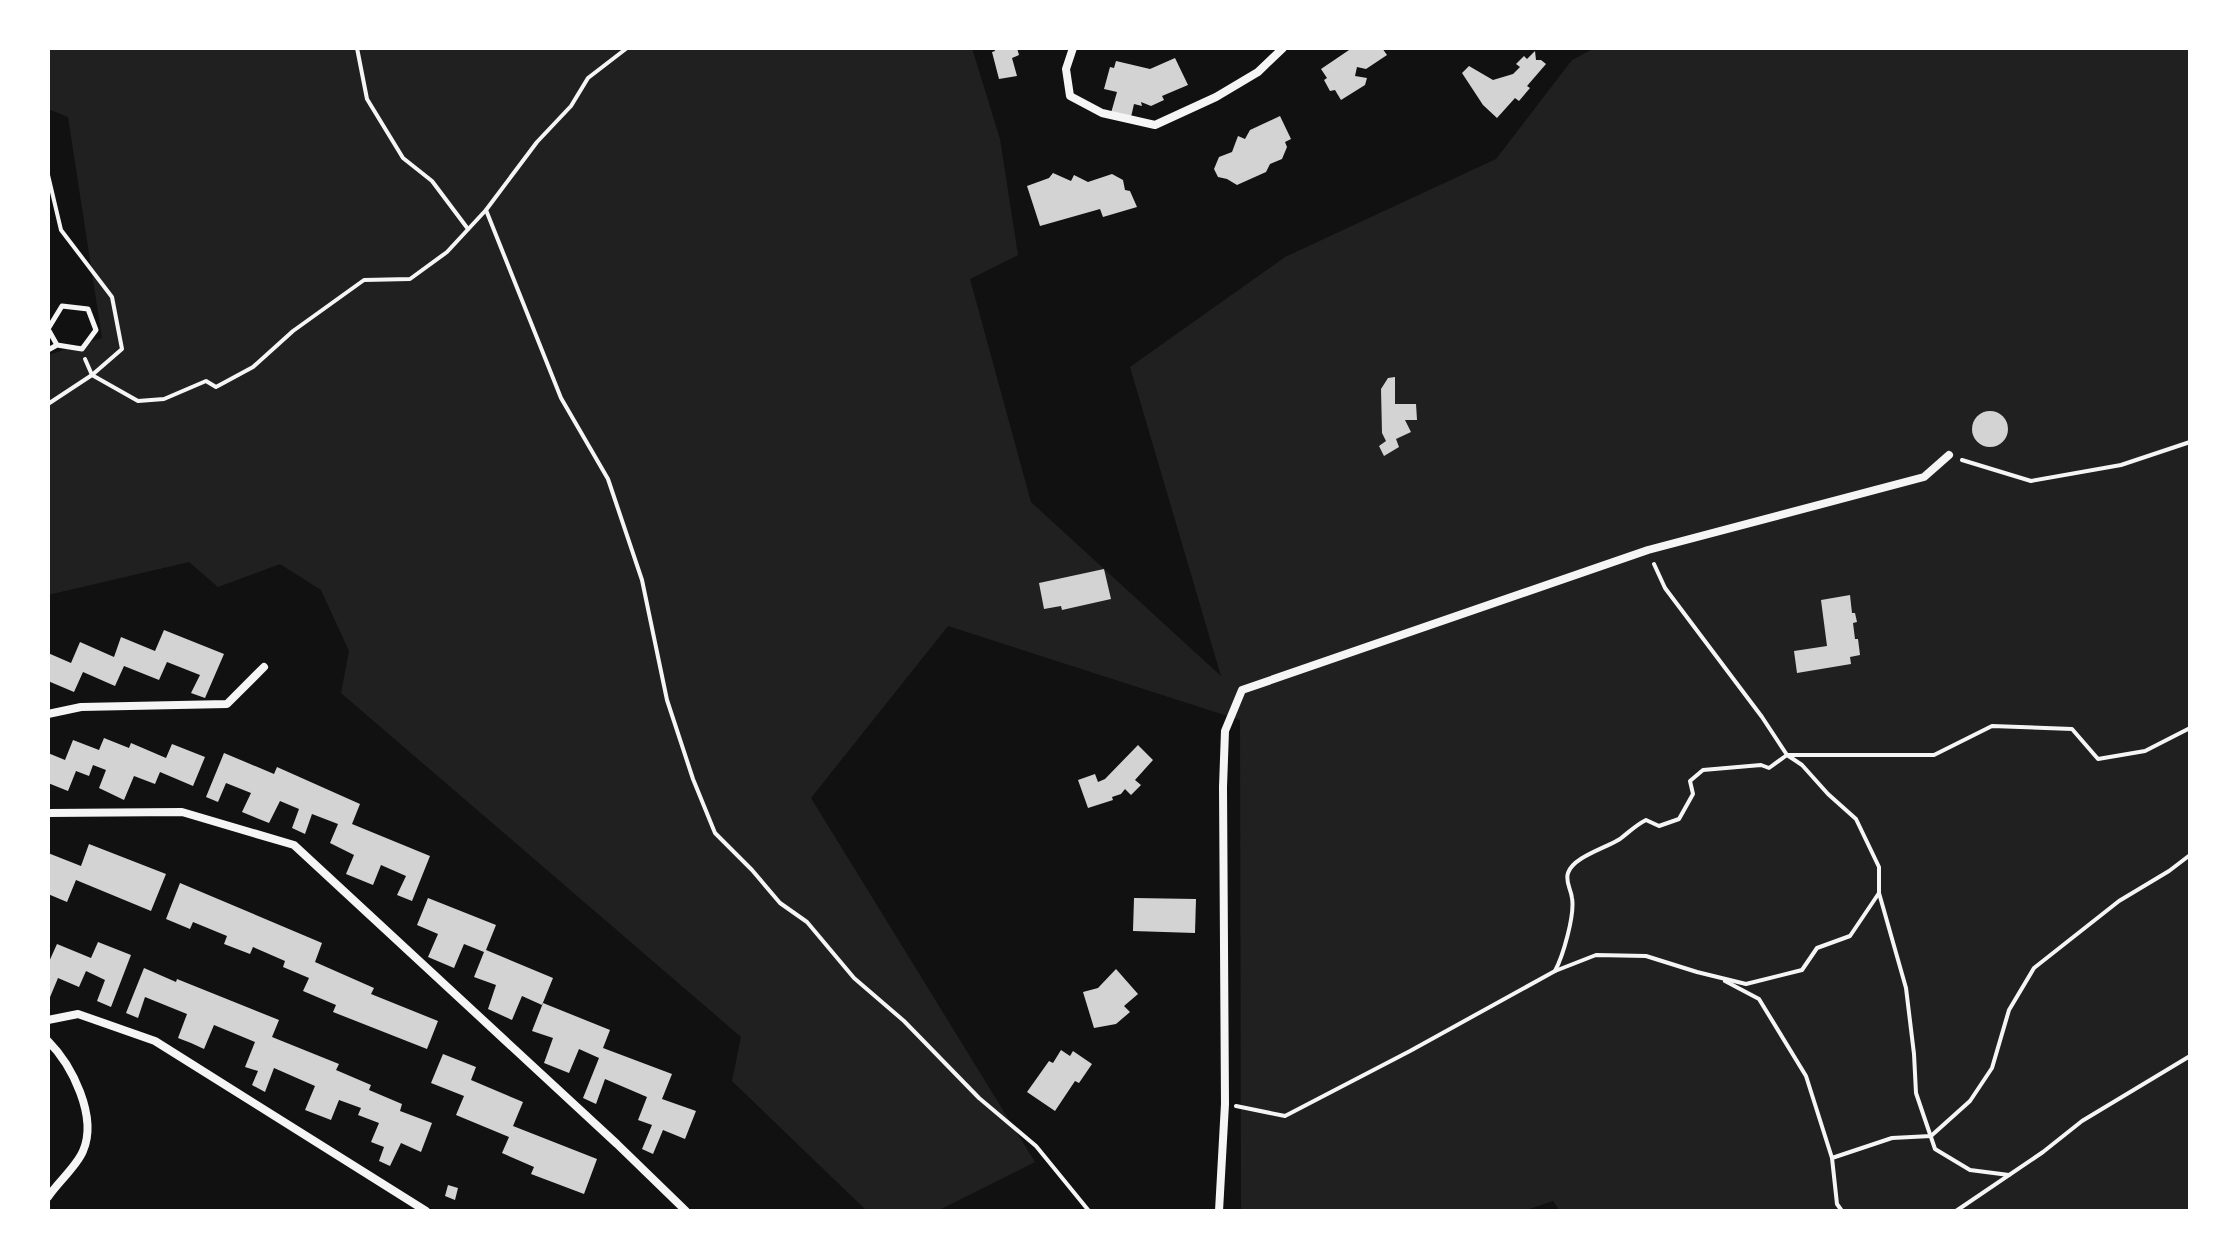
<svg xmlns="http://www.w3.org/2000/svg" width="2238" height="1259" font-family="'Archivo Narrow',sans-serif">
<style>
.green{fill:#202020}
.building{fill:#d3d3d3}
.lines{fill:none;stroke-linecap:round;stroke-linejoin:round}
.path{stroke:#f5f5f5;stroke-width:4}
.service{stroke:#f5f5f5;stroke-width:5}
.minor{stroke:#f5f5f5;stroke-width:8}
</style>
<rect width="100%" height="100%" fill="#111"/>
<!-- green -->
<polygon class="green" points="48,48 972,48 1000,139 1018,255 970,279 1031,502 1221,676 1130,367 1285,257 1496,159 1572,60 1595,48 2190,48 2190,1211 1560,1211 1553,1201 1523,1211 1241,1211 1240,720 948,626 811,798 1035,1162 937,1211 867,1211 732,1081 741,1037 341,693 349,651 321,590 280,564 218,587 189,562 48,595 48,355 102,338 68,117 48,109"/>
<!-- building -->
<g class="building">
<polygon points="994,48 1017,48 1019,55 1012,58 1017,76 999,79 992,52 995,51"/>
<polygon points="1352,48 1382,48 1387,55 1366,69 1357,67 1355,76 1367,78 1365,85 1341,100 1335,90 1330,91 1324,80 1327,78 1321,69"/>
<polygon points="1535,51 1536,60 1541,60 1546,64 1527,86 1530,88 1519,101 1515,98 1497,118 1483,105 1462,73 1469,66 1493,80 1513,74 1520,67 1516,64 1524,56 1527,59"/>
<polygon points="1175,58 1188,85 1162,96 1164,100 1151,106 1141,102 1142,106 1134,104 1131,117 1111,113 1117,92 1104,89 1110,67 1114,68 1116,61 1150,69"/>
<polygon points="1280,116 1291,139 1285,142 1287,147 1282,159 1270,164 1266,172 1237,185 1227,179 1218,177 1214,169 1219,157 1232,152 1238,136 1245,139 1250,130"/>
<polygon points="1053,173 1071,181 1074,175 1088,182 1112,174 1123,180 1125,190 1130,191 1137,207 1103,217 1100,209 1040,226 1027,186 1049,178"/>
<polygon points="1395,377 1395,404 1416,404 1417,420 1405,420 1411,432 1396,439 1399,447 1384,456 1379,446 1386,441 1382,433 1381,389 1388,378"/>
<circle cx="1990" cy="429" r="18"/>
<polygon points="1104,569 1111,599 1062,610 1061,606 1044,609 1039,583"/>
<polygon points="1850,595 1852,613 1855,613 1857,622 1853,623 1855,639 1858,639 1860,655 1850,657 1851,664 1797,673 1794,651 1827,646 1821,600"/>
<polygon points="164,630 224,654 205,698 191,693 200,675 167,662 159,680 124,666 115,686 83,672 74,692 48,681 48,653 71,663 80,642 114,657 121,637 155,651"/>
<polygon points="104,738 129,748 131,743 166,758 172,744 205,757 193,786 160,772 155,784 134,776 124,800 99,788 106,770 93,765 89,776 76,771 68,791 48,783 48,753 65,760 73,740 99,750"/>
<polygon points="1138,745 1153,760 1135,780 1141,785 1131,795 1125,789 1121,794 1112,797 1113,800 1088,808 1078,780 1095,774 1098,782 1105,779"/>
<polygon points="224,753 274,774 277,767 360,804 352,824 430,856 412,901 397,895 406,876 381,865 373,885 346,874 354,855 330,843 338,824 312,814 305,834 292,828 299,809 280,801 269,823 242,812 251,793 226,783 218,802 206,797"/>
<polygon points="89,844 166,874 151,911 76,880 67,902 48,894 48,853 81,866"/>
<polygon points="180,883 322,943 315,962 374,988 371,994 438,1021 427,1049 333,1012 336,1005 303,991 309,978 283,967 285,961 253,947 250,954 224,944 227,936 193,922 190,929 166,919"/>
<polygon points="428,898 496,925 486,950 553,978 542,1005 522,996 512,1020 488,1009 496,985 474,977 484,952 464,944 454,968 428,957 438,934 417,925"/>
<polygon points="1134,898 1196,899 1195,933 1133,931"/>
<polygon points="98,942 131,955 111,1007 97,1001 105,980 86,971 79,987 58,978 48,1002 48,964 57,944 91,958"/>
<polygon points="144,968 176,982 177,979 279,1020 272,1037 339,1064 336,1070 371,1085 369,1090 402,1104 400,1111 432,1123 421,1152 401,1143 390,1166 379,1161 384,1147 371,1142 379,1123 358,1115 361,1108 339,1100 331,1120 305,1110 315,1086 274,1068 265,1092 252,1085 258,1071 245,1067 255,1042 214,1025 204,1049 191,1043 178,1038 187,1014 145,997 138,1018 126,1013"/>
<polygon points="1116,969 1138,994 1124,1006 1130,1012 1116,1024 1094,1028 1083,992 1098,988"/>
<polygon points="543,1003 610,1030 603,1048 672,1074 662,1099 696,1111 685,1139 663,1130 653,1154 642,1149 652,1125 638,1120 647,1097 605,1079 596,1104 583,1098 599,1058 579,1049 569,1073 544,1063 553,1038 532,1031"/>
<polygon points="1061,1050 1070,1056 1073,1051 1092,1064 1079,1083 1075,1081 1055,1111 1027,1092 1049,1061 1053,1063"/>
<polygon points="443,1054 476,1067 471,1080 523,1102 513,1126 597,1159 584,1194 531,1174 534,1167 502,1153 509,1137 456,1115 464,1096 431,1083"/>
<polygon points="448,1185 458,1188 455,1200 445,1196"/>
</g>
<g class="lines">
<!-- path -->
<g class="path">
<polyline points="357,48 367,99 403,158 432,181 468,229"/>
<polyline points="48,175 61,230 112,297 122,349 92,375 138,401 164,399 206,381 216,387 253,367 293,331 364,280 410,279 447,252 486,210 537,142 571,106 588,78 627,48"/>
<polyline points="486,210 561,398 608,479 642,580 667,700 693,779 715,833 752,870 780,903 807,922 854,978 904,1021 979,1098 1036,1146 1089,1211"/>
<polyline points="48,404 92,375 85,359"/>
<polyline points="1962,460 2031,481 2121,465 2190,442"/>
<polyline points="1654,564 1665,588 1762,717 1787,755 1802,765 1828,794 1856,819 1879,867 1879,893 1906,988 1914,1054 1916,1093 1935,1149 1970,1170 2009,1175"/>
<path d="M1555,971C1563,956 1575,915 1572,898C1571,889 1565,882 1568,873C1573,857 1606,848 1620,839C1629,832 1636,825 1646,820L1659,826L1679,819L1693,794L1690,781L1703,770L1761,765L1769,768L1787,755H1934L1992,726L2072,729L2098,759L2145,751L2190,728"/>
<polyline points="1725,981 1759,999 1806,1076 1832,1158 1837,1204 1842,1211"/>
<polyline points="1236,1106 1285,1116 1410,1051 1555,971 1596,955 1646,956 1697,972 1746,984 1802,970 1817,948 1850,936 1879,893"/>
<polyline points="1832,1158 1892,1138 1931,1136 1970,1101 1992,1068 2009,1010 2034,968 2119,901 2169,871 2190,855"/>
<polyline points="1956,1211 2043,1152 2082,1121 2190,1056"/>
</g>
<!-- service -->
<polyline class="service" points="48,350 57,345 82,349 96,330 88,309 62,306 48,329 57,345"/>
<!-- minor -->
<g class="minor">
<polyline points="1073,48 1066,69 1070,96 1102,113 1155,125 1216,97 1258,72 1283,48"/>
<polyline points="48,714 81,707 227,704 264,667"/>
<polyline points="48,813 182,812 294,845 617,1144 686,1211"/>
<polyline points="48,1020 78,1014 155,1041 426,1211"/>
<path d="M48,1041C72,1065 98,1117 83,1151C77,1166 58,1182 48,1197"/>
<polyline points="1219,1211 1225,1104 1223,787 1225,731 1242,690 1648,550 1924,477 1949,455"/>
</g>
</g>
<!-- border -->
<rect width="2238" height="1259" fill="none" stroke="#ffffff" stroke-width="100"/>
</svg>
